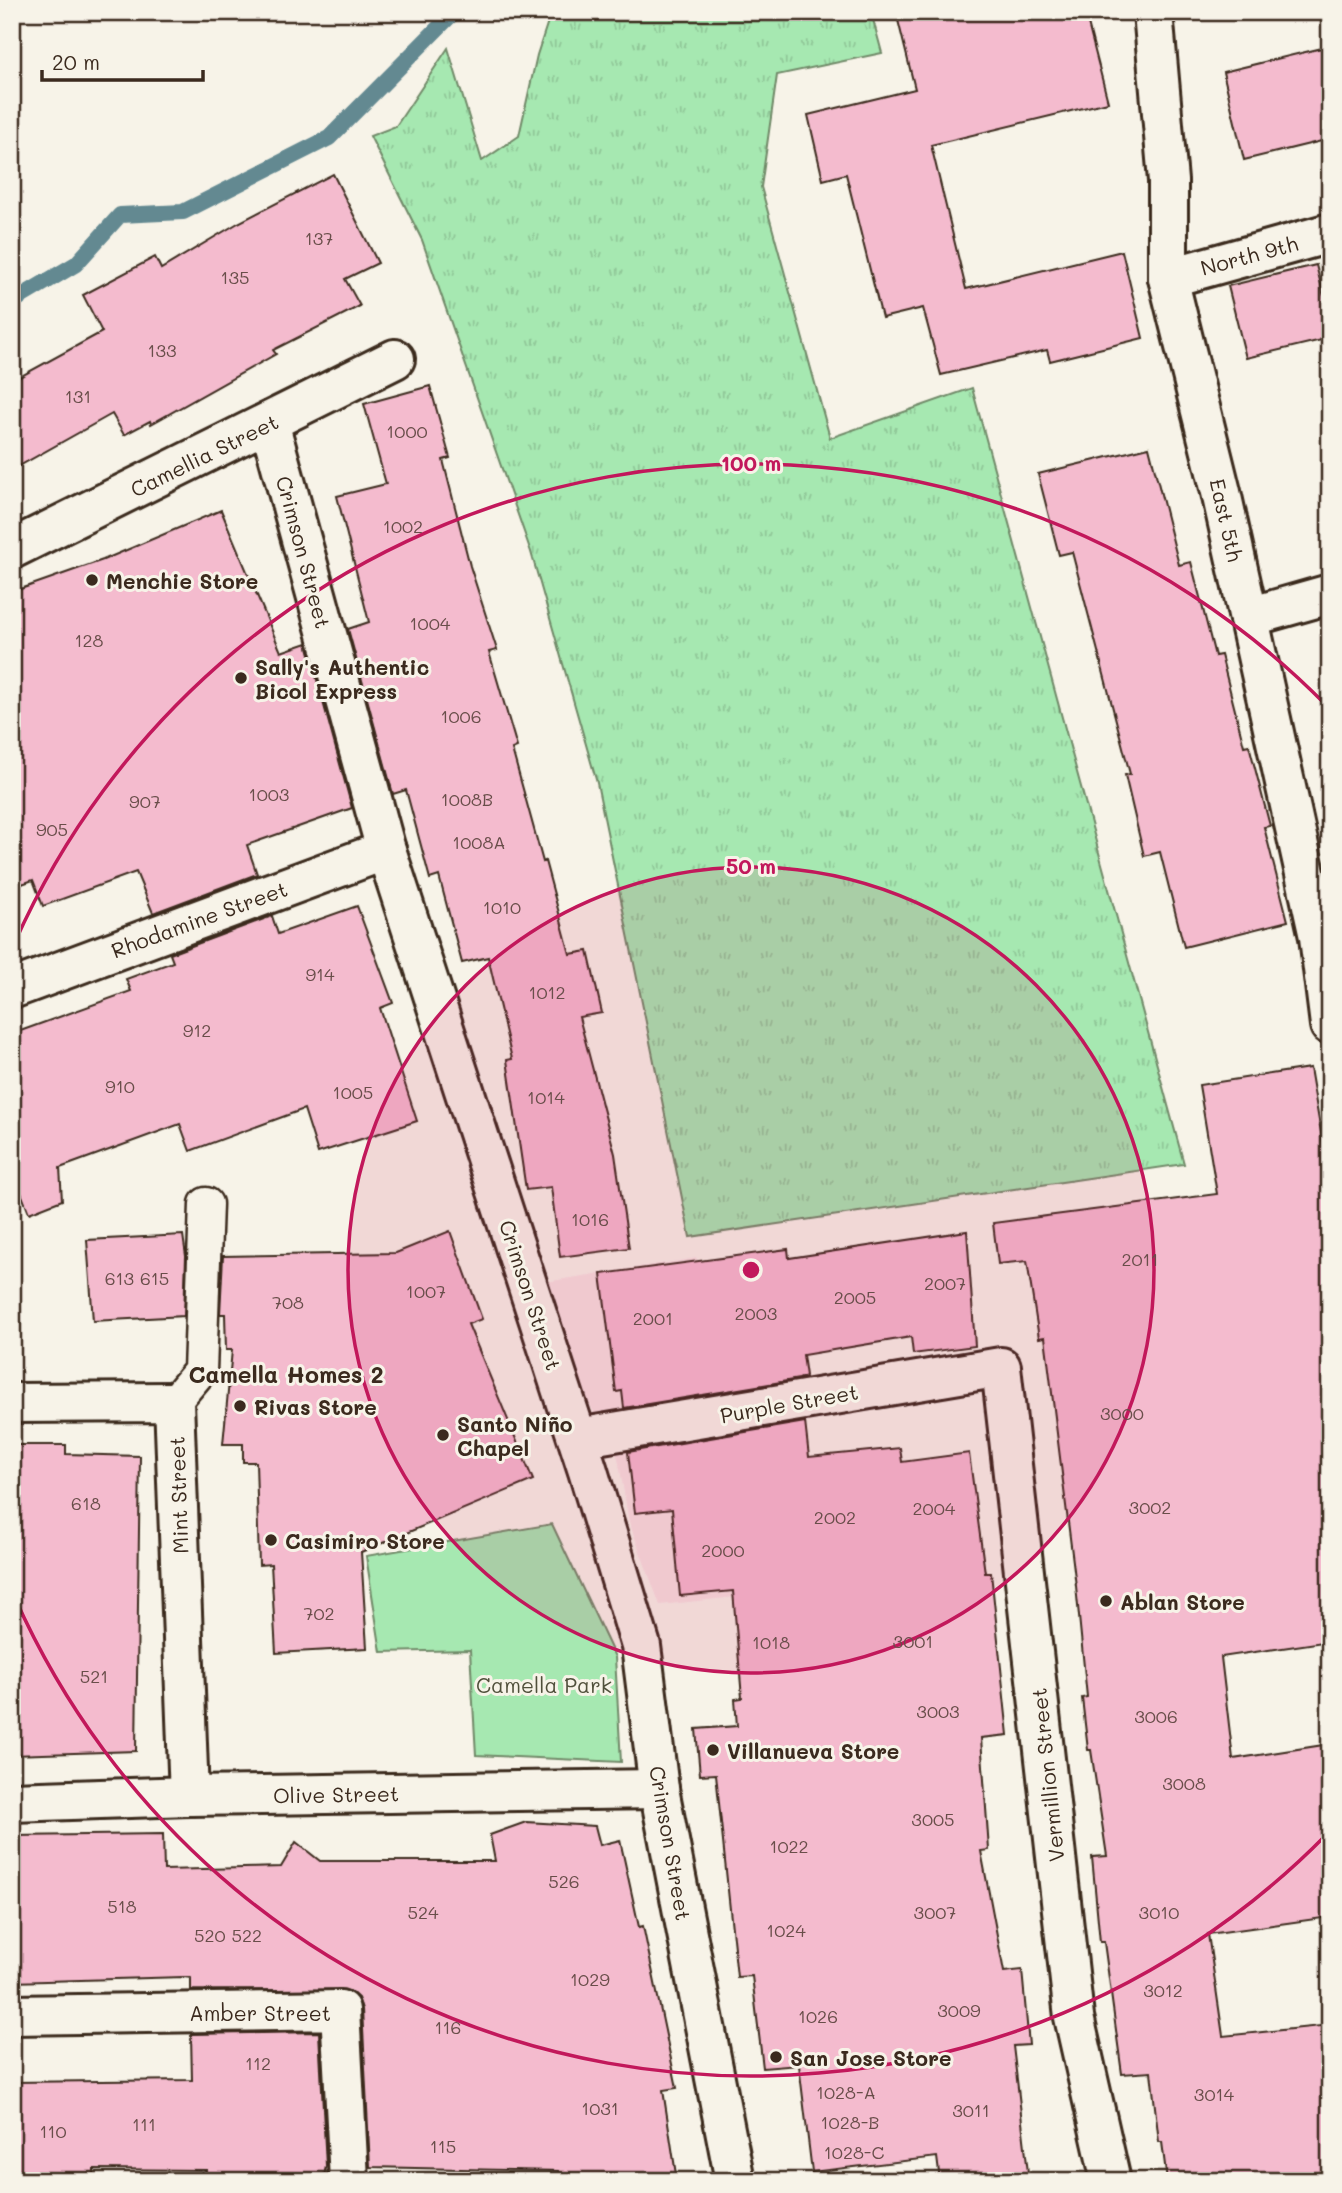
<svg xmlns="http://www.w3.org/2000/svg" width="1342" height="2193" font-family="Mali,sans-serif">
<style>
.built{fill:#f6e2e0}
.grass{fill:url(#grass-tufts);stroke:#708968;stroke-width:2}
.park{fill:#a6e8b1;stroke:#708968;stroke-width:2}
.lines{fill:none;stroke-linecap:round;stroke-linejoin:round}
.stream{stroke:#638991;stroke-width:16}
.building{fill:#f4bbce;stroke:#3b2a1e;stroke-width:2}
.service-casing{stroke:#3b2a1e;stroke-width:37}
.minor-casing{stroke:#3b2a1e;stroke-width:44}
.service{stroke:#f7f3e8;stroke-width:32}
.minor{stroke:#f7f3e8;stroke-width:38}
.ring{fill:none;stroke:#c2185b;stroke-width:3.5}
.poi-dot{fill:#3b2a1e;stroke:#f7f3e8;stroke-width:2.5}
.labels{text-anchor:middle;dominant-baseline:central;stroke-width:6;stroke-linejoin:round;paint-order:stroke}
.number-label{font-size:18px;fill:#694e4a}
.street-label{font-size:21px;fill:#3b2a1e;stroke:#f7f3e8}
.poi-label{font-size:21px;font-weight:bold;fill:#3b2a1e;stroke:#f7f3e8;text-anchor:start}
.park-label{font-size:21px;fill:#50503b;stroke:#f7f3e8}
.neighbourhood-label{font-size:23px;font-weight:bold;fill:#3b2a1e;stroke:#f7f3e8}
.centre{fill:#c2185b;stroke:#f7f3e8;stroke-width:3.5}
.ring-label{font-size:21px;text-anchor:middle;font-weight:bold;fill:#c2185b;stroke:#f7f3e8;stroke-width:6;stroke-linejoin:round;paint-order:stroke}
</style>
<defs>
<pattern id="grass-tufts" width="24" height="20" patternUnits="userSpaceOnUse" patternTransform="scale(1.75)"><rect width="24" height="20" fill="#a6e8b1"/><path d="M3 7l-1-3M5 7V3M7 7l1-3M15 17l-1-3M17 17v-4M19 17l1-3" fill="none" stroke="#90c798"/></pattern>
</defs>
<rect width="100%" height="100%" fill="#f7f3e8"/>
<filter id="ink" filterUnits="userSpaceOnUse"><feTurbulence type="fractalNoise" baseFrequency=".0143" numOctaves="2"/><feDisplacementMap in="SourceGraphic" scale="14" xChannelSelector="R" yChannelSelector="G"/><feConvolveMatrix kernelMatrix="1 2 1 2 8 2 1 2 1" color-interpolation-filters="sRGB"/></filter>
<g filter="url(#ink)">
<!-- built -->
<polygon class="built" points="697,1258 714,1380 766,1436 785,1592 660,1605 629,1522 618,1458 582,1390 545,1282"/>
<!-- grass -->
<polygon class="grass" points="551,12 871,12 882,53 777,75 761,187 830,438 972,388 1184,1164 690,1237 597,783 531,552 422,240 370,136 396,126 448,48 482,161 519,136 537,55"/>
<!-- park -->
<polygon class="park" points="552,1524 615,1657 621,1762 476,1755 470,1650 381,1652 366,1556"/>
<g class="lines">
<!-- stream -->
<polyline class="stream" points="12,302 76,264 120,215 183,212 329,138 454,12"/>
</g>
<!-- building -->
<g class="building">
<polygon points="896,12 1085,12 1108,102 931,145 966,289 1122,251 1143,338 1050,361 1047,350 941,375 923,308 882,318 846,174 823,180 808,115 915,89"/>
<polygon points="1330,46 1330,139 1244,160 1223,72"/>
<polygon points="333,174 378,263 345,279 360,306 273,350 276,354 151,424 150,421 124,435 112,414 12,470 12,381 102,332 83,295 155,257 161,269 238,223"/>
<polygon points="1316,265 1330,320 1330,338 1246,358 1228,286"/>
<polygon points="430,386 450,458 443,460 470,566 497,650 489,652 517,747 512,749 543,862 545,861 570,954 588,951 602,1013 579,1017 615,1154 629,1248 560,1257 551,1187 526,1190 507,1060 512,1059 488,957 462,963 439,876 430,879 406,790 393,794 348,629 369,622 337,496 386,484 364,404"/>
<polygon points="1149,447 1179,565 1191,562 1215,656 1221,655 1244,746 1249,745 1270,826 1264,827 1288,921 1184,947 1160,852 1144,856 1125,775 1130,774 1072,552 1059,555 1038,474"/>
<polygon points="221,510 281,652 307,643 352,808 247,845 257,874 153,913 136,872 43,906 33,880 22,884 12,859 12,592 103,560"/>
<polygon points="357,906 393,1003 380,1008 417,1121 318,1153 304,1109 190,1151 180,1124 60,1168 62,1200 29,1213 12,1170 12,1034 131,991 126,979 173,962 170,954 272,916 278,934"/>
<polygon points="1310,1068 1330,1185 1330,1641 1221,1657 1233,1759 1330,1744 1330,1917 1208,1934 1223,2036 1330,2025 1330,2181 1167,2181 1162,2142 1159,2142 1151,2072 1122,2074 1104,1942 1100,1942 1092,1857 1107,1856 1091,1750 1088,1750 1082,1698 1087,1697 1076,1586 1045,1337 1039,1338 1027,1261 998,1264 993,1223 1217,1194 1199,1085"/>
<polygon points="450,1231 482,1319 468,1324 533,1480 361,1552 367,1648 276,1653 271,1564 259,1565 256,1462 243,1462 243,1444 223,1444 232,1350 226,1350 225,1314 220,1314 223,1256 396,1253"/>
<polygon points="967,1231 975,1346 913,1354 911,1337 803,1355 806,1376 799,1379 624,1408 622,1391 616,1392 601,1274 788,1249 789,1258"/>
<polygon points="183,1235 186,1256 184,1316 93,1321 87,1240"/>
<polygon points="805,1422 809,1457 900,1448 902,1462 969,1453 985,1573 991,1573 1008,1735 981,1738 989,1850 981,1851 1004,1972 1022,1970 1029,2045 1013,2046 1029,2181 940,2181 937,2157 812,2172 799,2065 763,2068 752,1976 737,1977 716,1774 700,1775 696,1729 737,1726 735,1699 742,1698 733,1591 680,1596 672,1509 635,1513 628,1452"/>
<polygon points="12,1445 66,1445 66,1454 140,1456 136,1751 12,1755"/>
<polygon points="526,1822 595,1826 600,1845 620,1840 639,1927 643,1926 677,2088 663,2090 677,2181 560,2181 559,2171 370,2167 362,2009 358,1998 350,1991 191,1990 191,1978 184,1977 12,1982 12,1836 163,1834 164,1870 281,1867 296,1842 320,1861 495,1861 490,1835"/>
<polygon points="319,2032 326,2166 323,2181 205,2181 206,2170 94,2169 94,2181 12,2181 12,2082 192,2080 191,2034"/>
</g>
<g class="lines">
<defs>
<polyline id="service" points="174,1402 200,1371 206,1204"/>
<g id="minor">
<polyline points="1153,12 1168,181 1168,278 1221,492 1319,937 1330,1025"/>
<polyline points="1168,278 1330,233"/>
<polyline points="269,422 386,850 588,1471 641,1646 659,1789 735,2181"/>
<polyline points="12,549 395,359"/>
<polyline points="1249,617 1330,594"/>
<polyline points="12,989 386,850"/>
<polyline points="12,1403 174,1402 189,1796"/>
<polyline points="578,1438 1001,1367 1074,2017 1111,2181"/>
<polyline points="12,1802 189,1796 659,1789"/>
<polyline points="12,2015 340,2010 349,2180"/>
</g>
</defs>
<!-- service casing -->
<use href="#service" class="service-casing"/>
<!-- minor casing -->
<use href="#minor" class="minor-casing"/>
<!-- service -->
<use href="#service" class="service"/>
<!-- minor -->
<use href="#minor" class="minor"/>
</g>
</g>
<!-- distance rings -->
<circle cx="751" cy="1270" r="403" fill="#c2185b" fill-opacity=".12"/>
<g class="ring">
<circle cx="751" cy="1270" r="403"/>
<path d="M1326 1835A806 806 0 0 1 15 1598M15 942A806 806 0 0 1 1326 705"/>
</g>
<!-- markers -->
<g class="poi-dot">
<circle cx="92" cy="580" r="7"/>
<circle cx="241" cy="678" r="7"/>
<circle cx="240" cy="1406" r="7"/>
<circle cx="443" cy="1435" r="7"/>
<circle cx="271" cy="1540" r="7"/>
<circle cx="1106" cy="1601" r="7"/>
<circle cx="713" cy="1750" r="7"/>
<circle cx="776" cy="2057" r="7"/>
</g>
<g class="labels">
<!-- number labels -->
<g class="number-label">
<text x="319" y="238">137</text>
<text x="235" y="277">135</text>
<text x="162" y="350">133</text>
<text x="78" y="396">131</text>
<text x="407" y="431">1000</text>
<text x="403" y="526">1002</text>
<text x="430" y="623">1004</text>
<text x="89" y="640">128</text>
<text x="461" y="716">1006</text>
<text x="269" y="794">1003</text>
<text x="467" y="799">1008B</text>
<text x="145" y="801">907</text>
<text x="52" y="829">905</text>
<text x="479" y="842">1008A</text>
<text x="502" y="907">1010</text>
<text x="320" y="974">914</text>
<text x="547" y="992">1012</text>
<text x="197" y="1030">912</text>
<text x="120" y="1086">910</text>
<text x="353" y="1092">1005</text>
<text x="546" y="1097">1014</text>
<text x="590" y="1219">1016</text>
<text x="1140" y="1259">2011</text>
<text x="137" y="1278">613 615</text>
<text x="945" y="1283">2007</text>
<text x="426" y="1291">1007</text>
<text x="855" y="1297">2005</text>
<text x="288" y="1302">708</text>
<text x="756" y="1313">2003</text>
<text x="653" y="1318">2001</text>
<text x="1122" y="1413">3000</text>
<text x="86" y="1503">618</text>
<text x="1150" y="1507">3002</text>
<text x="934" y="1508">2004</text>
<text x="835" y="1517">2002</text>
<text x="723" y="1550">2000</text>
<text x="319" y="1613">702</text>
<text x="913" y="1641">3001</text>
<text x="771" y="1642">1018</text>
<text x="94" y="1676">521</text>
<text x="938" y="1711">3003</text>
<text x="1156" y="1716">3006</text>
<text x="1184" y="1783">3008</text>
<text x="933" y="1819">3005</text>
<text x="789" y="1846">1022</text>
<text x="564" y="1881">526</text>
<text x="122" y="1906">518</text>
<text x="423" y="1912">524</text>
<text x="935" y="1912">3007</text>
<text x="1159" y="1912">3010</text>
<text x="786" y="1930">1024</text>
<text x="228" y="1935">520 522</text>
<text x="590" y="1979">1029</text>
<text x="1163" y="1990">3012</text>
<text x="959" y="2010">3009</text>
<text x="818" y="2016">1026</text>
<text x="448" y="2027">116</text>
<text x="258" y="2063">112</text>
<text x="846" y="2092">1028-A</text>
<text x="1214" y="2094">3014</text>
<text x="600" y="2108">1031</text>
<text x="971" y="2110">3011</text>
<text x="850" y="2122">1028-B</text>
<text x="144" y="2124">111</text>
<text x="53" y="2131">110</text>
<text x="443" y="2146">115</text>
<text x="854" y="2152">1028-C</text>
</g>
<!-- street labels -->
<g class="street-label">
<text transform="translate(1249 255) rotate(-15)">North 9th</text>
<text transform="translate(204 455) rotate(-26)">Camellia Street</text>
<text transform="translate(1227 520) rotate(77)">East 5th</text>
<text transform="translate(304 552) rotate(75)">Crimson Street</text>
<text transform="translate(199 919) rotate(-20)">Rhodamine Street</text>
<text transform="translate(531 1295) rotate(72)">Crimson Street</text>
<text transform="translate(789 1403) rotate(-10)">Purple Street</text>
<text transform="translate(178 1495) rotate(-92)">Mint Street</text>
<text transform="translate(1047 1775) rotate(-96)">Vermillion Street</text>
<text transform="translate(336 1794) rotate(-1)">Olive Street</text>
<text transform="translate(671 1843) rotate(80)">Crimson Street</text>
<text x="260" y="2012">Amber Street</text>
</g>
<!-- poi labels -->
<g class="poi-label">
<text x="106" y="580">Menchie Store</text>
<text x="255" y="666">Sally's Authentic<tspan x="255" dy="24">Bicol Express</tspan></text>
<text x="254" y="1406">Rivas Store</text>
<text x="457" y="1423">Santo Niño<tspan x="457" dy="24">Chapel</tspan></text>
<text x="285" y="1540">Casimiro Store</text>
<text x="1120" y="1601">Ablan Store</text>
<text x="727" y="1750">Villanueva Store</text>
<text x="790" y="2057">San Jose Store</text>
</g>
<!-- park labels -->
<g class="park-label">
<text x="544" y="1684">Camella Park</text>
</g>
<!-- neighbourhood labels -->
<g class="neighbourhood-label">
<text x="286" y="1374">Camella Homes 2</text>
</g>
</g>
<circle cx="751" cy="1270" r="10" class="centre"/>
<g class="ring-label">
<text x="751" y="471">100 m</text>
<text x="751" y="874">50 m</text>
</g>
<!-- margin -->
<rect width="1342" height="2193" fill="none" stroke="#f7f3e8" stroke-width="42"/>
<rect x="21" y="21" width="1300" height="2151" fill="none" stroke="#3b2a1e" stroke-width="2.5" filter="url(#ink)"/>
<!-- scale -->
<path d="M42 70v10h161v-10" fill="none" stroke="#3b2a1e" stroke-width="3.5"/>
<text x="52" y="70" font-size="21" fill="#3b2a1e" stroke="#f7f3e8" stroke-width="5" paint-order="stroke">20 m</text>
</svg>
